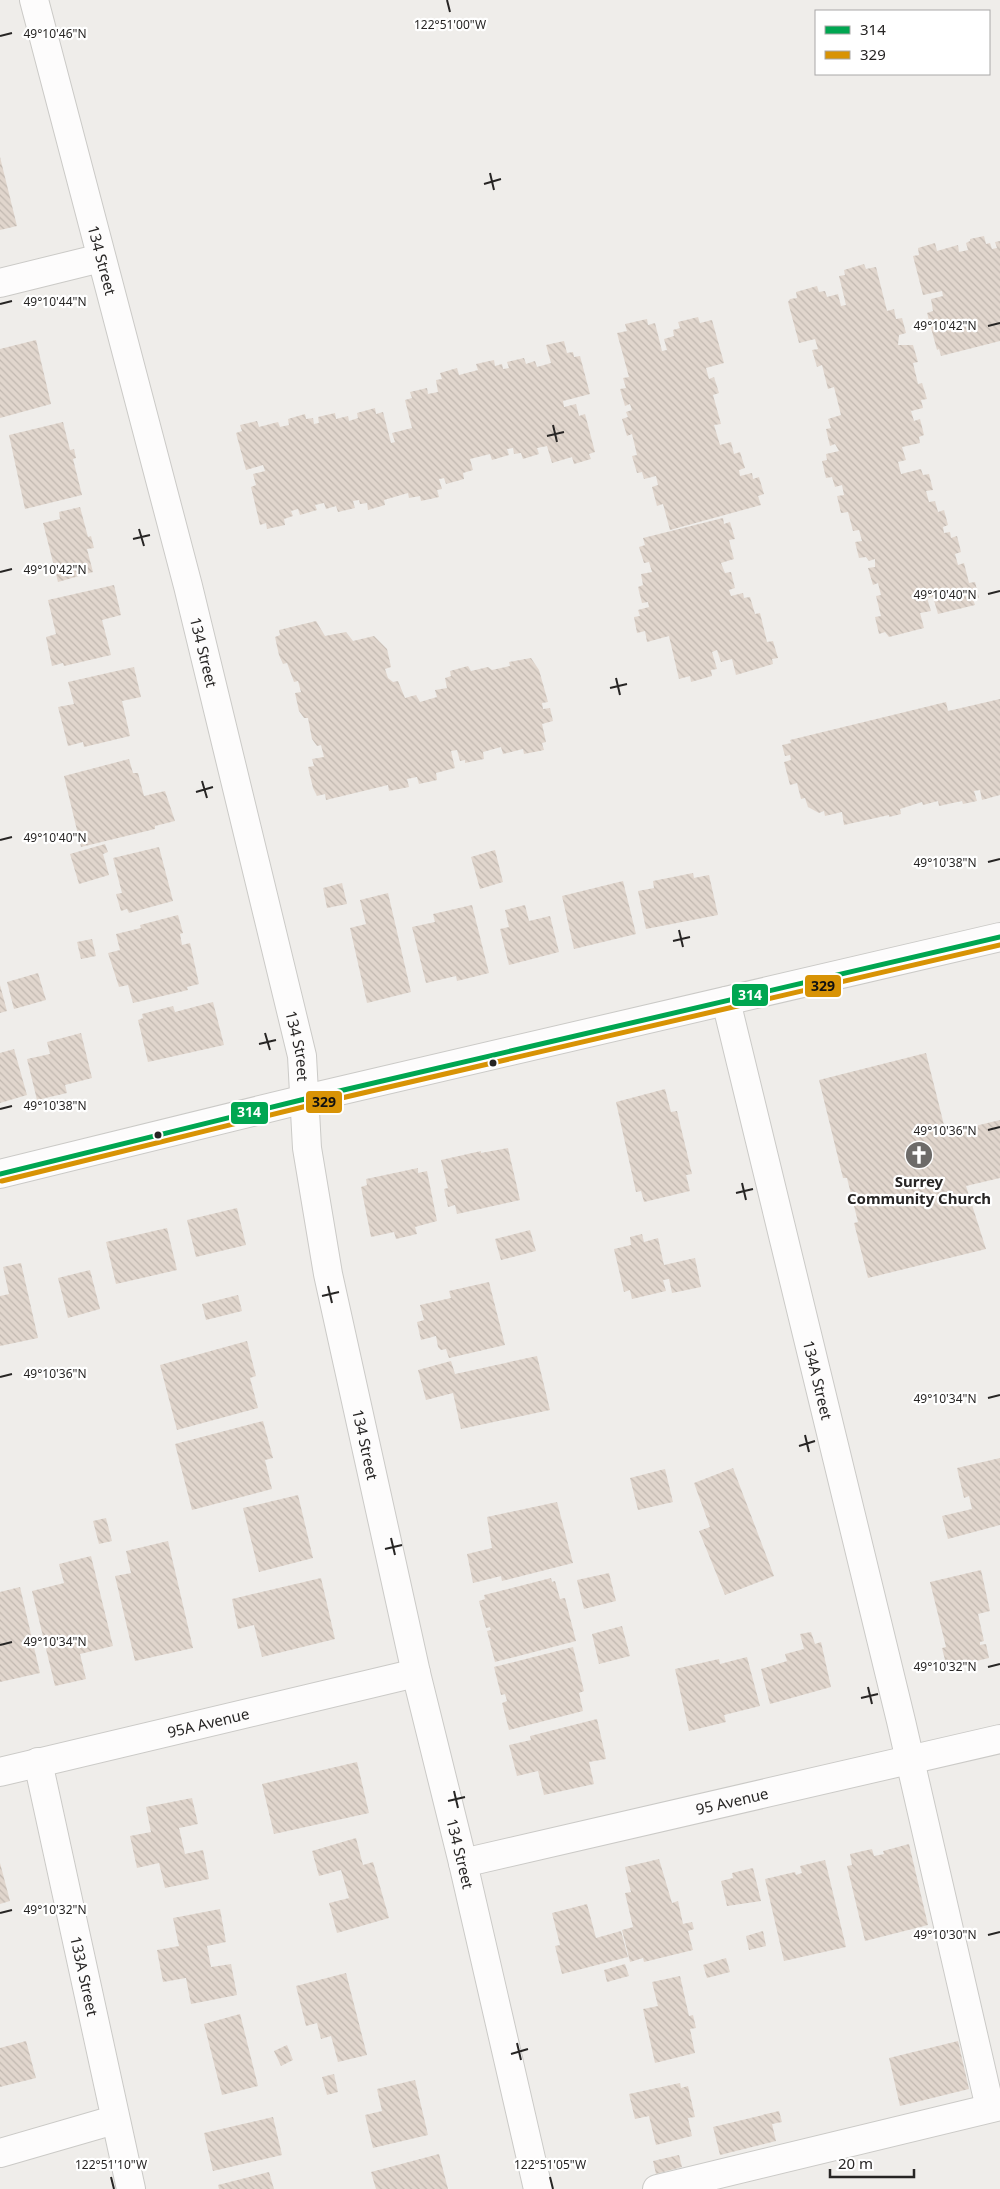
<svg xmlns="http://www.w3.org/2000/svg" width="1000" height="2189" font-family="'Noto Sans',sans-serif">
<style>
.building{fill:url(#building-back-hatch)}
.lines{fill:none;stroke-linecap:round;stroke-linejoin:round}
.minor-casing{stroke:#cbcac7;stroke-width:30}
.tertiary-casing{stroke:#cbcac7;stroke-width:30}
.secondary-casing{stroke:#cbcac7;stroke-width:30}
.minor{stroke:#fdfcfc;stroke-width:28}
.tertiary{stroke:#fdfcfc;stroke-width:28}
.secondary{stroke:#fdfcfc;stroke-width:28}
.bus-1-casing{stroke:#fff;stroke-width:9}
.bus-2-casing{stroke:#fff;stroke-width:9}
.bus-1{stroke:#00a651;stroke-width:5}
.bus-2{stroke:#d89305;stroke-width:5}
.ticks{fill:none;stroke:#272524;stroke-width:2}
.bus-dot{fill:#272524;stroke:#fff;stroke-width:2}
.labels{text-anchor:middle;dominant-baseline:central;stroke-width:4.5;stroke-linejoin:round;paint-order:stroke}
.street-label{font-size:15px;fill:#272524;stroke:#fff}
.poi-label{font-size:15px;font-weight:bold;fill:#272524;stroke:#fff}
.ticks-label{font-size:12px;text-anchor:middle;fill:#272524;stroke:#fff;stroke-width:4.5;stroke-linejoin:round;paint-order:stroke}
.line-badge{stroke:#fff;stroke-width:2}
.badge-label{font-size:14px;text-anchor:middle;font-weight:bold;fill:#fff}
.pale-badge-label{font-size:14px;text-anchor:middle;font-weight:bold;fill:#111}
</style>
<defs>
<pattern id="building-back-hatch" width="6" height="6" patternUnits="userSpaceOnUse" patternTransform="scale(1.25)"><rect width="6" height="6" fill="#e1d6cd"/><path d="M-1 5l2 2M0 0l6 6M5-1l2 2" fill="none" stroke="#c1b8b0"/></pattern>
</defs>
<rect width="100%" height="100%" fill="#efedea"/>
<!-- building -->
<g class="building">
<polygon points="0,157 17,226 0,230"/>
<polygon points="984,236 986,244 990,243 992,249 997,248 995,242 1000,241 1000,341 941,356 939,349 937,350 927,313 933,311 931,299 943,296 942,291 923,295 913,256 919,255 918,248 935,243 937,251 958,245 959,252 968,250 966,243 970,241 970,239"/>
<polygon points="864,264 866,269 876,267 887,311 894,309 896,319 902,318 906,333 899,335 898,345 913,345 918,362 913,363 918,384 922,383 927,399 921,400 923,408 911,411 914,421 920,419 924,435 919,437 920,443 902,447 906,460 898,462 901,474 921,469 923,475 929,474 933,490 926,491 929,502 935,501 938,512 944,510 948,525 943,527 944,533 950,532 951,538 957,536 961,552 955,554 958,565 964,563 969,583 975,582 979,598 973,599 975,605 938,614 933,597 927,598 931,611 920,613 924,628 889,637 885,632 879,634 875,617 881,616 876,596 881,595 878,583 873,585 868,568 875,567 875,559 869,561 866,557 859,558 855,542 862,541 859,530 853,531 848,512 841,513 837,496 844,495 842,485 835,487 832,477 826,478 822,461 827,460 826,454 839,451 835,444 830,446 826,429 831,428 828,419 841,415 834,387 828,389 822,365 817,367 812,350 818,349 815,339 799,343 788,302 790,299 797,298 796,292 817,286 819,292 825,291 827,297 838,294 841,306 846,305 839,276 845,275 844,270"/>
<polygon points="698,317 700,323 712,320 724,363 706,368 709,379 714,377 719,393 713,395 721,424 714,425 720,445 731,442 734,454 740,452 745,468 739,470 740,476 752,473 753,479 759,477 764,494 758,496 761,505 670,530 663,504 657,506 652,487 658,485 656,476 644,479 642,472 637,473 632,456 637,455 632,434 627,436 622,419 628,417 626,412 632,410 630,404 625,406 620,389 626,388 623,378 629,377 617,333 627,331 625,324 647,319 648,325 655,323 662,351 667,350 664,339 674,336 673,330 680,328 678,322"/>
<polygon points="36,340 51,404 0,418 0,349"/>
<polygon points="564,341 567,353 573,352 574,357 580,356 590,394 563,401 564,407 576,404 579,416 585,414 595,452 589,454 591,459 574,464 572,457 552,463 547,446 537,448 539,454 523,459 521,453 514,454 513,448 507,449 509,455 492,460 490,454 470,459 473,470 463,473 464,479 446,484 444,478 439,479 442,489 437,490 439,497 421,501 420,496 409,498 408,493 384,500 385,505 368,510 367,503 360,504 359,500 353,501 355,508 338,512 336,506 326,509 324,503 315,505 317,510 300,515 298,509 291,511 293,516 284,519 285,525 267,529 266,523 260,525 251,487 256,485 253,474 265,471 263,465 246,470 236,433 242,431 240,425 257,421 259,427 278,422 280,427 289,425 288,419 305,414 306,419 313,418 314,424 319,423 318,417 335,413 336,419 348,416 349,421 358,418 357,413 375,408 376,414 383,412 391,443 395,442 392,433 412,428 405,400 412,398 410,392 427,388 428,394 438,392 436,380 442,379 440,373 457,368 459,375 478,370 476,364 494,360 495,366 502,364 503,369 509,368 507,362 524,358 526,364 535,361 537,367 551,363 546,345"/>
<polygon points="63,422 70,450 74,449 76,458 73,459 82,495 25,509 9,435"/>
<polygon points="80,507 88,537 91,536 94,548 87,549 93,572 58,582 43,523 60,519 59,512"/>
<polygon points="723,518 724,524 730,522 735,539 729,540 734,559 721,563 725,573 731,572 735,588 729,590 731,596 743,593 744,598 750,597 755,614 760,613 767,642 773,641 778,658 772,659 773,664 736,675 732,659 721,662 717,650 712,652 717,669 711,670 712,676 691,682 690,676 679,679 669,636 647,642 645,631 637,633 634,617 640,616 638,610 649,607 648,602 642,603 638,587 643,585 641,574 652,572 649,562 644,563 639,547 645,545 643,538"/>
<polygon points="114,585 121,615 102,620 111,655 64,666 63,663 52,666 46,637 56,634 48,600"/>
<polygon points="316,621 325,636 346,632 353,641 374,636 387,649 391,667 385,669 388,678 393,682 398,681 405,698 416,695 420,702 437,697 435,690 447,688 445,678 451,676 450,671 468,666 471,671 488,667 492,670 510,666 509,662 531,658 539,670 548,702 542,703 543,709 550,708 553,721 542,724 546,742 542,743 544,750 524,754 523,749 503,754 501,747 483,752 484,759 465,763 465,760 460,761 457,750 451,751 455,768 436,773 437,780 419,784 417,777 407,779 409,787 389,791 388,785 326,800 325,794 317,796 313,788 308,767 314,766 312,759 324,757 321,745 317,746 312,739 308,718 304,718 299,711 295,693 301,692 298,681 294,682 287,663 283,664 279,655 275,637 280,635 279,630"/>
<polygon points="134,667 141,697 122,701 130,736 84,747 83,742 68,746 58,707 74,704 68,682"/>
<polygon points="1000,699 1000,795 982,800 980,790 974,791 977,801 963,804 962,801 939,806 938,801 923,805 922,802 900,809 901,814 889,817 889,815 844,825 842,812 825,816 824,811 819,813 808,807 805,798 801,799 797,783 790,785 784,762 791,760 790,755 785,756 782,745 791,743 790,740 946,702 948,711"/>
<polygon points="129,759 133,773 138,773 144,796 165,791 175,821 155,826 155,829 81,847 64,776"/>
<polygon points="105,844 108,852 103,854 109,875 79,884 70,854"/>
<polygon points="159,847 173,901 129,913 127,909 121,911 116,894 122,893 113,858"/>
<polygon points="495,850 503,882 480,889 471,857"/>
<polygon points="693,873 694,878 709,875 718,915 646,929 638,891 654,888 653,881"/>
<polygon points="623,881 636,934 574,949 562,896"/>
<polygon points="342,883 347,904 327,908 323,888"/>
<polygon points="388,893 411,992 367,1003 350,928 366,924 360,900"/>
<polygon points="472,905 489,973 457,981 456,976 426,983 412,927 435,922 433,914"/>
<polygon points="525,905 529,921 550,916 559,952 509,965 500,929 509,927 505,910"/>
<polygon points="178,915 183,933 180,934 182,945 190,943 199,984 187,987 188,990 133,1003 128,985 119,987 108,953 120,950 116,934 141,928 140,925"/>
<polygon points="92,939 96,956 81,959 77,942"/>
<polygon points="38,973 46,1000 14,1009 7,982"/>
<polygon points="0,985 7,1011 0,1013"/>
<polygon points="213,1002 224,1045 148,1062 138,1020 143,1018 142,1014 173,1006 175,1012"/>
<polygon points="81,1033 92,1078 65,1085 67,1093 37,1100 27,1059 50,1054 47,1042"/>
<polygon points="14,1049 27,1095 0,1103 0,1053"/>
<polygon points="926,1053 946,1133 1000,1120 1000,1178 966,1186 986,1249 868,1278 854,1223 858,1222 847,1178 843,1178 819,1080"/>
<polygon points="665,1089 671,1112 677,1111 692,1174 686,1175 690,1191 644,1202 641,1191 636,1192 616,1102"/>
<polygon points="508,1148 520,1200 457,1214 455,1205 448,1207 444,1189 448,1188 441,1160 481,1151 481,1153"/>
<polygon points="418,1168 418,1173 427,1171 437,1221 415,1227 417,1234 396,1239 394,1232 371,1237 361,1187 367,1185 366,1179"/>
<polygon points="237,1208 246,1245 196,1257 187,1220"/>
<polygon points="167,1228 177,1270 116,1284 106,1242"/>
<polygon points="530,1230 536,1251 501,1260 495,1239"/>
<polygon points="642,1234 644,1242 658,1238 664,1265 695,1258 701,1287 672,1293 669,1279 663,1280 666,1291 632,1299 630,1290 624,1292 614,1249 631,1245 630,1237"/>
<polygon points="21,1263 38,1338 0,1346 0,1296 9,1294 3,1267"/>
<polygon points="90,1270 100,1309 68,1318 58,1278"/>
<polygon points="489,1282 505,1345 449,1358 446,1349 441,1350 438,1347 436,1336 421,1340 417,1322 424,1320 420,1305 451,1298 449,1291"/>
<polygon points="238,1295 242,1311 206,1320 202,1304"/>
<polygon points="247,1341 256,1376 250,1378 258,1408 177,1430 160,1365"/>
<polygon points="537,1356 550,1410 461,1429 453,1393 426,1400 418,1370 451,1361 455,1374"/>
<polygon points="263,1421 273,1458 265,1460 272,1489 192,1510 175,1444"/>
<polygon points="1000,1458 1000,1525 948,1539 942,1516 972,1509 969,1496 964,1498 957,1468"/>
<polygon points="733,1468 774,1576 725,1595 699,1531 710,1527 694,1483"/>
<polygon points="665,1469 673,1502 638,1510 630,1478"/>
<polygon points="298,1495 313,1558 259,1572 243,1508"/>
<polygon points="557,1502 573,1563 502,1581 501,1576 473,1583 467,1554 492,1548 487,1517"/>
<polygon points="106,1518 112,1541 99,1544 93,1521"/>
<polygon points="168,1541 193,1648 135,1661 115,1576 131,1573 126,1551"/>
<polygon points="91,1556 113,1646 80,1654 86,1679 55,1686 32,1591 64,1583 59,1564"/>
<polygon points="981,1570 990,1611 978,1614 984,1641 980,1642 980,1645 986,1644 989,1658 947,1668 942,1648 946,1647 930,1582"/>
<polygon points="609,1573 616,1601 584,1609 577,1580"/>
<polygon points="321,1578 335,1639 262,1657 254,1625 238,1629 232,1599"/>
<polygon points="551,1578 552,1582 555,1581 560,1599 565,1598 576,1641 495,1662 487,1631 491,1630 490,1627 486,1628 479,1601 485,1599 484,1595"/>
<polygon points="20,1587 40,1673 0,1682 0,1592"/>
<polygon points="622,1626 630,1656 599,1664 592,1634"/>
<polygon points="811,1632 815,1644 821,1642 831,1687 770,1704 761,1669 787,1661 785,1654 804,1649 800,1634"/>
<polygon points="573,1647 584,1691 579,1693 583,1711 509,1730 502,1703 507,1701 505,1694 501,1695 494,1667"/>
<polygon points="747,1657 760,1706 724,1715 726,1722 689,1731 675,1669 719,1659 720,1664"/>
<polygon points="597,1719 606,1759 589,1762 594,1784 544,1795 538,1771 517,1776 509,1745 531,1740 530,1736"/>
<polygon points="357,1762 369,1813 274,1834 262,1784"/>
<polygon points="192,1798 198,1824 179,1828 185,1854 203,1850 209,1879 165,1888 159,1863 137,1868 130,1836 151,1832 146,1807"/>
<polygon points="356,1838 363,1865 373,1862 389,1918 337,1933 329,1903 349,1898 341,1870 319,1876 312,1851"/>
<polygon points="909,1844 928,1925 865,1941 847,1866 852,1865 850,1854 872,1849 874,1856 884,1854 883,1851"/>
<polygon points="659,1859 672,1903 678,1901 683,1924 692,1922 694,1929 688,1931 693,1950 644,1962 643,1958 630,1962 622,1930 633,1927 625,1893 631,1892 625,1867"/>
<polygon points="825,1860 846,1947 784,1961 765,1879 795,1872 796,1875 802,1873 800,1866"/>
<polygon points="0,1863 10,1901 0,1904"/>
<polygon points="753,1868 761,1901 727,1906 721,1881 733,1878 732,1873"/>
<polygon points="587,1904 596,1938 621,1931 628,1957 562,1974 555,1946 560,1945 552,1913"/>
<polygon points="220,1909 226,1942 207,1946 211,1967 231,1964 237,1995 191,2004 186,1978 163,1982 157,1950 179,1946 173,1918"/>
<polygon points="763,1931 766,1946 749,1950 746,1936"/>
<polygon points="726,1958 730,1972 707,1978 703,1965"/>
<polygon points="625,1964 629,1976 607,1982 604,1970"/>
<polygon points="346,1973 367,2055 338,2062 331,2036 321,2039 317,2023 306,2026 296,1986"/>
<polygon points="680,1976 689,2016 693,2015 696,2028 690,2029 695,2053 655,2063 643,2009 658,2006 652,1982"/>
<polygon points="240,2014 258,2086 222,2095 204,2024"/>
<polygon points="26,2041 36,2078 0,2087 0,2048"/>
<polygon points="958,2041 969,2089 900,2106 889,2058"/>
<polygon points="287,2045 293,2060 281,2066 274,2051"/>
<polygon points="334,2074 338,2092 327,2095 322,2077"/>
<polygon points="415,2080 428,2135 373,2148 365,2115 382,2111 377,2089"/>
<polygon points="680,2083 681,2088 688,2086 695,2117 688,2118 692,2136 656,2145 649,2116 635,2119 629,2094"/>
<polygon points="779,2111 782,2122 772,2124 776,2141 720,2155 713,2127"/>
<polygon points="273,2117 282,2155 213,2171 204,2133"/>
<polygon points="439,2154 448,2189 376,2189 371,2172"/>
<polygon points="679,2155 682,2167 656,2174 653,2161"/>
<polygon points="269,2172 274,2189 219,2189 218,2185"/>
</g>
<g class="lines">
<defs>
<g id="minor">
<polyline points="0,283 101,258"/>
<path id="s1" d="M726,1001L901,1721L990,2108"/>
<path id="s2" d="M38,1762L131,2189"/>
<path id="s3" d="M0,1772L416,1673"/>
<path id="s4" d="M463,1863L1000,1739"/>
<polyline points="0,2153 114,2120"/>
<polyline points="657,2189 1000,2106"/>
</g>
<g id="tertiary">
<path id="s5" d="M34,0L188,586L302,1056L307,1148L328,1274L416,1673L463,1863L538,2189"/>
</g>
<polyline id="secondary" points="0,1174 305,1099 1000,937"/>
</defs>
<!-- minor casing -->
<use href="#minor" class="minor-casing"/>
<!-- tertiary casing -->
<use href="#tertiary" class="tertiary-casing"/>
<!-- secondary casing -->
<use href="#secondary" class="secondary-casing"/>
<!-- minor -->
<use href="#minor" class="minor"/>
<!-- tertiary -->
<use href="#tertiary" class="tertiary"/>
<!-- secondary -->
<use href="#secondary" class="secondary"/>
<defs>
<polyline id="bus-1" points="0,1174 305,1099 1000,937"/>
<polyline id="bus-2" points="2,1181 307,1106 1000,945"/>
</defs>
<!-- bus-1 casing -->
<use href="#bus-1" class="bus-1-casing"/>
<!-- bus-2 casing -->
<use href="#bus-2" class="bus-2-casing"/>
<!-- bus-1 -->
<use href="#bus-1" class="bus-1"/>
<!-- bus-2 -->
<use href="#bus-2" class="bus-2"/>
</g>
<!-- ticks -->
<path class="ticks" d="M447,0L450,12M0,36L12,33M490,173L494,190M484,184L501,179M0,304L12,301M988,326L1000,323M553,425L557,442M547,436L564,432M139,529L144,546M133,539L150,535M0,572L12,569M988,594L1000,591M616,678L620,695M610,688L627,684M202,781L207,798M196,792L213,787M0,840L12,837M988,862L1000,859M679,930L683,947M673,941L690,937M265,1033L270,1050M259,1044L276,1040M0,1109L12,1106M988,1130L1000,1127M742,1183L746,1200M736,1193L753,1189M328,1286L332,1303M322,1296L339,1292M0,1377L12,1374M988,1398L1000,1395M805,1435L809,1452M799,1446L815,1441M391,1538L395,1555M385,1549L402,1545M0,1645L12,1642M988,1667L1000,1664M868,1687L872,1704M861,1698L878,1694M454,1791L458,1808M448,1801L465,1797M0,1913L12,1910M988,1935L1000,1932M517,2043L521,2060M511,2054L528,2049M111,2177L114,2189M550,2177L553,2189"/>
<!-- icons -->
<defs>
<symbol id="church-disc" viewBox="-11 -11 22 22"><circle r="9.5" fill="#6d6b69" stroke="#fff"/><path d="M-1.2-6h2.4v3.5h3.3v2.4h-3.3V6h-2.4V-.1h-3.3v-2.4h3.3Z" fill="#fff"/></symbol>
</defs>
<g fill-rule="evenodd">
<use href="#church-disc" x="903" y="1139" width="32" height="32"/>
</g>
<!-- markers -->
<g class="bus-dot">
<circle cx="493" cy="1063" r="4.5"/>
<circle cx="158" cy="1135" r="4.5"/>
</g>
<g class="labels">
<!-- street labels -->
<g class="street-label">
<text stroke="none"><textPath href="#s5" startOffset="269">134 Street</textPath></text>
<text stroke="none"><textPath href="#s5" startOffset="674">134 Street</textPath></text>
<text stroke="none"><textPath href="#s5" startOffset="1079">134 Street</textPath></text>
<text stroke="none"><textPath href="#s1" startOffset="390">134A Street</textPath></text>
<text stroke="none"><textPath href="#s5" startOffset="1484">134 Street</textPath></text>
<text stroke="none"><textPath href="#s3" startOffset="214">95A Avenue</textPath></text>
<text stroke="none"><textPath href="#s4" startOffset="276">95 Avenue</textPath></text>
<text stroke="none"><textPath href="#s5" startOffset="1904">134 Street</textPath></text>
<text stroke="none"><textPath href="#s2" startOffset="219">133A Street</textPath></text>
</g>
<!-- poi labels -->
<g class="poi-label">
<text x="919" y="1181">Surrey<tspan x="919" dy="17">Community Church</tspan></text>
</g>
</g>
<g class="ticks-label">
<text x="450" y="29">122°51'00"W</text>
<text x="55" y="38">49°10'46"N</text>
<text x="55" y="306">49°10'44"N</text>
<text x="945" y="330">49°10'42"N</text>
<text x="55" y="574">49°10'42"N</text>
<text x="945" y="599">49°10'40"N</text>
<text x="55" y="842">49°10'40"N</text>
<text x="945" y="867">49°10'38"N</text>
<text x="55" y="1110">49°10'38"N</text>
<text x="945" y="1135">49°10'36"N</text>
<text x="55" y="1378">49°10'36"N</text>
<text x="945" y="1403">49°10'34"N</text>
<text x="55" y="1646">49°10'34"N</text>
<text x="945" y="1671">49°10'32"N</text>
<text x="55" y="1914">49°10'32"N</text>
<text x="945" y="1939">49°10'30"N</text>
<text x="111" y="2169">122°51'10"W</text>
<text x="550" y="2169">122°51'05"W</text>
</g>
<g class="line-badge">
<rect x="804" y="974" width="38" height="24" rx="5" fill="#d89305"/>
<rect x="731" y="983" width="38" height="24" rx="5" fill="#00a651"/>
<rect x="305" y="1090" width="38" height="24" rx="5" fill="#d89305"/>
<rect x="230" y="1101" width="39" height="24" rx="5" fill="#00a651"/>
</g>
<g class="badge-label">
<text x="750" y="1000">314</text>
<text x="249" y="1117">314</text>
</g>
<g class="pale-badge-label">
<text x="823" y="991">329</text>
<text x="324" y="1107">329</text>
</g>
<!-- legend -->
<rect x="815" y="10" width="175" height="65" fill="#ffffff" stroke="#a9a8a7"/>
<rect x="825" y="26" width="25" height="8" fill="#00a651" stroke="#a9a8a7"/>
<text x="860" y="35" font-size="15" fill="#272524">314</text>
<rect x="825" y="51" width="25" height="8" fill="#d89305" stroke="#a9a8a7"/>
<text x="860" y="60" font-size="15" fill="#272524">329</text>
<!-- scale -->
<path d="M830 2169v8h84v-8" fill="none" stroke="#272524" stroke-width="2.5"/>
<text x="838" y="2169" font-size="15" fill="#272524" stroke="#ffffff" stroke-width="4" paint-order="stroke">20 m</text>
</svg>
